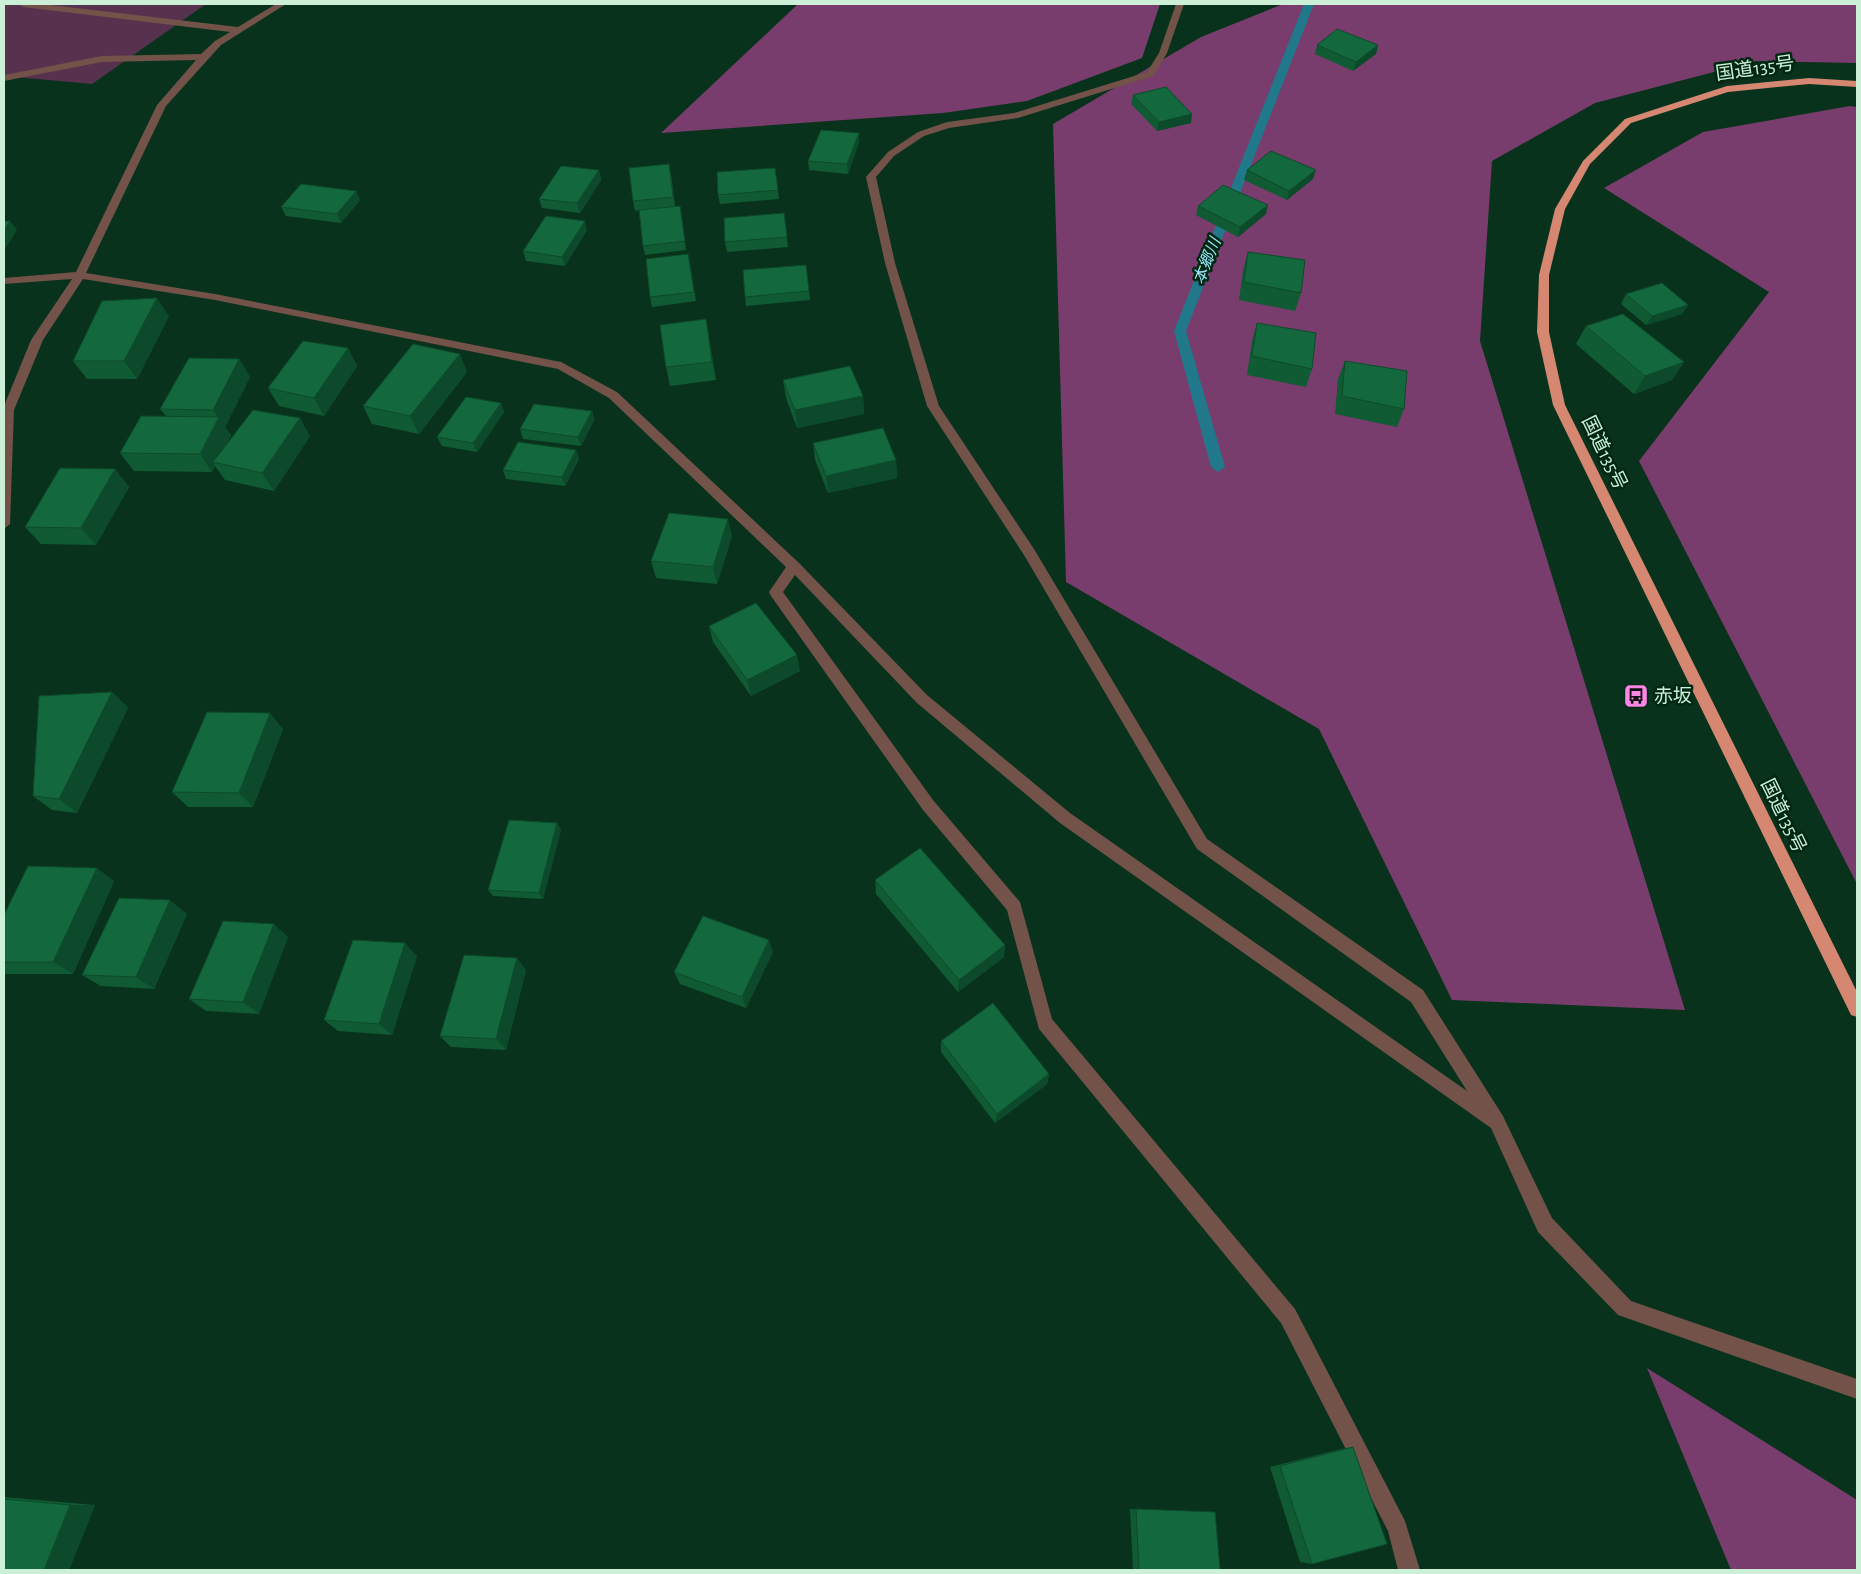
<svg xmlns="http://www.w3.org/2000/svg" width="1861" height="1574" font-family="'Alegreya Sans','Noto Sans JP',sans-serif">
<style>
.green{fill:#56324e}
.forest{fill:#793d6d}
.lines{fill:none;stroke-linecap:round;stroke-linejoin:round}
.stream{fill:#21788b;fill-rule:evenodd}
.minor{fill:#725249;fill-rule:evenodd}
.highway{fill:#d68772;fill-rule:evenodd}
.wall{fill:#105a34}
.shaded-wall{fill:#0d4a2b}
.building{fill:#13693d;stroke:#0d4a2b}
.labels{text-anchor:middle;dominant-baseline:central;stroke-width:5;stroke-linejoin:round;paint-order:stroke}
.far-water-label{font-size:16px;font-style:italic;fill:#99e6fa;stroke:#002712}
.street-label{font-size:19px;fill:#cbf0d7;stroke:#002712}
.poi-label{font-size:19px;fill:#cbf0d7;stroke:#002712;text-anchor:start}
</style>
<rect width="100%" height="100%" fill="#08321b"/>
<!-- green -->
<polygon class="green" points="4,4 206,4 92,84 4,76"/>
<!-- forest -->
<g class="forest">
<polygon points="798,4 1160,4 1142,58 1027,101 943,113 661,133"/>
<polygon points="1283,4 1857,4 1857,63 1756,61 1595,103 1492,161 1480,341 1685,1010 1452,1000 1319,729 1066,582 1053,124 1201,37"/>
<polygon points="1850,106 1857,107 1857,884 1639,461 1769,292 1604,188 1703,132"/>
<polygon points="1647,1368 1857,1500 1857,1570 1731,1570"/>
</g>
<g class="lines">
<!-- stream -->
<polygon class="stream" points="1304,4 1314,4 1186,331 1225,467 1218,472 1211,467 1174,331"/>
<!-- minor -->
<polygon class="minor" points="19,4 42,4 238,27 276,4 286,4 221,45 166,106 86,273 215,294 561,362 617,392 799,563 927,695 1070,813 1467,1091 1411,1002 1197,849 1024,555 927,406 885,263 866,177 888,152 918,132 947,122 1014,113 1147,72 1159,53 1176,4 1184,4 1167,53 1153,76 1018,118 949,128 924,136 894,156 876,177 895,263 939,406 1034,549 1207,839 1423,990 1503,1116 1552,1218 1631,1301 1857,1379 1857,1399 1618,1315 1538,1232 1491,1128 1060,823 917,703 795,575 783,592 933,800 1020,902 1052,1019 1295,1309 1405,1521 1420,1570 1398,1570 1388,1531 1281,1323 1039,1029 1007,910 923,810 771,596 769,592 786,567 609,398 558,369 215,300 83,279 43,340 14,410 10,524 4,529 4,406 31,340 72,279 4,284 4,278 76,272 157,105 196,60 102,62 4,81 4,75 102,56 201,54 215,41 230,32 23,7"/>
<!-- highway -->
<polygon class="highway" points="1809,78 1857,81 1857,87 1809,84 1728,92 1631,123 1590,164 1565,209 1549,275 1549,332 1565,405 1857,992 1857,1017 1851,1015 1553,405 1537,332 1539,275 1555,209 1583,161 1625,119 1727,86"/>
</g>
<!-- wall -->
<g class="wall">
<polygon points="1317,45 1378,45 1376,54 1353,71 1315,54"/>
<polygon points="1133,95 1191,123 1157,131 1131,104"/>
<polygon points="859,142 848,174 809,170 808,161"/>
<polygon points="775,168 779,199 720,204 718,195"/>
<polygon points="599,170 601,180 580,213 542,208 539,199"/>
<polygon points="1247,170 1313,179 1287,200 1244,180"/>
<polygon points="671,173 675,206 680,206 686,250 645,255 643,246 639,210 635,211 633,201"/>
<polygon points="356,191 360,200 341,223 286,216 281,207"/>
<polygon points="1198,206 1266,214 1238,237 1196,215"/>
<polygon points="784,213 788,247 727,252 725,242"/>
<polygon points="587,230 565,266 526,261 523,251"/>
<polygon points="1248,252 1301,293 1295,311 1239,300 1243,270"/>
<polygon points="690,263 696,301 652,307 650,297"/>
<polygon points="806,265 810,300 746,306 745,297"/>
<polygon points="1626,294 1688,305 1682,314 1646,325 1621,304"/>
<polygon points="169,316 137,379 87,379 73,361"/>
<polygon points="706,319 716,380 670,386 666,367"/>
<polygon points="1257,323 1312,369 1306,387 1247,375 1252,341"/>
<polygon points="1586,326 1684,362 1672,380 1634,394 1576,344"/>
<polygon points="348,348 357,366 324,416 279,406 268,388"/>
<polygon points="239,359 250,377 225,427 231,435 225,447 310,436 274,491 225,480 215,466 212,472 134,471 120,453 166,416 160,409"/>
<polygon points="1345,361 1404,409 1397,427 1335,414 1338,379"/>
<polygon points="467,372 419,434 372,424 363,406"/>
<polygon points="783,380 863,396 864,414 797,428 786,398"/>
<polygon points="592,411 594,420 581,446 523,439 520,429"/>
<polygon points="504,412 477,452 442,446 437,437"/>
<polygon points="813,443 896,460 897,478 828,493 815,460"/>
<polygon points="576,450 579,459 565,486 506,479 503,470"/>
<polygon points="115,469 129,487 96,545 41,544 25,527"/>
<polygon points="732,536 717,584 656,578 651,561"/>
<polygon points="709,626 800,671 751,696 713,642"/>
<polygon points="112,692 128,708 77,813 52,810 33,796"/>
<polygon points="283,729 253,807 188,807 172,792"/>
<polygon points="557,823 561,830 543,899 493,896 488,890"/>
<polygon points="875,880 1005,945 1004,957 958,992 876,894"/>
<polygon points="114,881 73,974 4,974 4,915"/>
<polygon points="187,914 154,989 101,986 82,975"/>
<polygon points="288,937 259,1014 206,1011 189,999"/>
<polygon points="773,952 746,1008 680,984 674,972"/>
<polygon points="417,956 392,1035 338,1031 324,1020"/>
<polygon points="526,970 506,1050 451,1047 440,1036"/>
<polygon points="941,1041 1049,1074 1047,1084 995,1123 941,1052"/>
<polygon points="1353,1447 1312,1564 1300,1562 1270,1467 1341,1449"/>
<polygon points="4,1497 95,1505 69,1570 4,1570"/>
<polygon points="1130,1509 1215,1512 1220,1570 1133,1570"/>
</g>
<!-- shaded-wall -->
<g class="shaded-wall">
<polygon points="1378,45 1376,54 1353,71 1356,62"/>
<polygon points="1192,114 1191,123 1157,131 1159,122"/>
<polygon points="859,133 859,142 848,174 847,164"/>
<polygon points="599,170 601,180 580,213 577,203"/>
<polygon points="1316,170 1313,179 1287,200 1289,191"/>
<polygon points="356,191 360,200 341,223 337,214"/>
<polygon points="1268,205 1266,214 1238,237 1240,227"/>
<polygon points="10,221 17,230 4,251 4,231"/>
<polygon points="585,221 587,230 565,266 562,257"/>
<polygon points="157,298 169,316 137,379 124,361"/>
<polygon points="1688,305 1682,314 1646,325 1652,316"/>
<polygon points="706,319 709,337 716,380 712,362"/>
<polygon points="348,348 357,366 324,416 314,398"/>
<polygon points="460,354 467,372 419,434 410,416"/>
<polygon points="239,359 250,377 225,427 231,435 216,463 213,462 215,466 212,472 200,454 219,418 213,410"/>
<polygon points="1684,362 1672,380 1634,394 1645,376"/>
<polygon points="863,396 864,414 797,428 795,410"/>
<polygon points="501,403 504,412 477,452 473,443"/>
<polygon points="592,411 594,420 581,446 578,437"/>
<polygon points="300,418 310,436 274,491 262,473"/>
<polygon points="576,450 579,459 565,486 562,477"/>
<polygon points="896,460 897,478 828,493 826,476"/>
<polygon points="115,469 129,487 96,545 81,528"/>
<polygon points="728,519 732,536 717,584 713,567"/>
<polygon points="797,655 800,671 751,696 747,680"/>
<polygon points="112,692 128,708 77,813 59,799"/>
<polygon points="270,713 283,729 253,807 239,793"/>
<polygon points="557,823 561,830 543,899 539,893"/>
<polygon points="97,868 114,881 73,974 53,962"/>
<polygon points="170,900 187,914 154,989 136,977"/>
<polygon points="274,924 288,937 259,1014 243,1002"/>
<polygon points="769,940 773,952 746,1008 742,997"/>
<polygon points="405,943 417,956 392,1035 379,1024"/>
<polygon points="1005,945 1004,957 958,992 959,980"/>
<polygon points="517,958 526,970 506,1050 496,1039"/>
<polygon points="1049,1074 1047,1084 995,1123 997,1114"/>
<polygon points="70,1505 95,1505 69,1570 44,1570"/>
</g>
<!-- building -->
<g class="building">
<polygon points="1337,29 1378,45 1356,62 1317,45"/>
<polygon points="1166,87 1192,114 1159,122 1133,95"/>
<polygon points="821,130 859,133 847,164 808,161"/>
<polygon points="1271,151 1316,170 1289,191 1247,170"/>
<polygon points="669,164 673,197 633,201 629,168"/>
<polygon points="561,166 599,170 577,203 539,199"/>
<polygon points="775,168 778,190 718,195 717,172"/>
<polygon points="301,184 356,191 337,214 281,207"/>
<polygon points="1223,185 1268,205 1240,227 1198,206"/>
<polygon points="680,206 685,241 643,246 639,210"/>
<polygon points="784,213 787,237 725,242 724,218"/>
<polygon points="546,216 585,221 562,257 523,251"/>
<polygon points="4,221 10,221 4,231"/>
<polygon points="1248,252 1305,260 1301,293 1244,282"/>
<polygon points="688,254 694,292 650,297 646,259"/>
<polygon points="806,265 809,291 745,297 743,270"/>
<polygon points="1662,283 1688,305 1652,316 1626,294"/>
<polygon points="157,298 124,361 73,361 102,301"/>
<polygon points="1623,314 1684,362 1645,376 1586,326"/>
<polygon points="706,319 712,362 666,367 660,325"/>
<polygon points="1257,323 1316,333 1312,369 1252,356"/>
<polygon points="303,341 348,348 314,398 268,388"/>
<polygon points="413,344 460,354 410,416 363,406"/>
<polygon points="189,358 239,359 213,410 160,409"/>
<polygon points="1345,361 1407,371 1404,409 1342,396"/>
<polygon points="850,366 863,396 795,410 783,380"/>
<polygon points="466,397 501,403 473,443 437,437"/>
<polygon points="534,404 592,411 578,437 520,429"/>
<polygon points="253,410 300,418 262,473 213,462"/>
<polygon points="141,416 219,417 200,454 120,453"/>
<polygon points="883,428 896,460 826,476 813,443"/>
<polygon points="518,442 576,450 562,477 503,470"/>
<polygon points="60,468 115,469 81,528 25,527"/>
<polygon points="669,513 728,519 713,567 651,561"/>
<polygon points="756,603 797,655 747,680 709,626"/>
<polygon points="112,692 59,799 33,796 39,696"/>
<polygon points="207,712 270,713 239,793 172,792"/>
<polygon points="509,820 557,823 539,893 488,890"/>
<polygon points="920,848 1005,945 959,980 875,880"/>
<polygon points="28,866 97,868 53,962 4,962 4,915"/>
<polygon points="119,898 170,900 136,977 82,975"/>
<polygon points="703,916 769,940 742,997 674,972"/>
<polygon points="223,921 274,924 243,1002 189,999"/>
<polygon points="353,940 405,943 379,1024 324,1020"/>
<polygon points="464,955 517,958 496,1039 440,1036"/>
<polygon points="993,1003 1049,1074 997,1114 941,1041"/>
<polygon points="1353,1447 1387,1544 1312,1564 1280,1466"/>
<polygon points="4,1499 70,1505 44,1570 4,1570"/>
<polygon points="1136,1509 1215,1512 1220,1570 1139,1570"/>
</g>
<!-- icons -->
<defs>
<symbol id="bus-square" viewBox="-11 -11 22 22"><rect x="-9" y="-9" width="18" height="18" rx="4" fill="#fc86e4" stroke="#002712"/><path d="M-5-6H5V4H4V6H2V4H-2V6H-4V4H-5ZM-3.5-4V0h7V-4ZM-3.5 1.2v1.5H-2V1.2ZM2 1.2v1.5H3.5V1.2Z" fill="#111"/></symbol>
</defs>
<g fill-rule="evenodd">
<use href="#bus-square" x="1622" y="682" width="28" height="28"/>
</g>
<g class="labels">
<!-- far-water labels -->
<g class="far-water-label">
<text transform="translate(1207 261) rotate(-68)">本郷川</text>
</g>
<!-- street labels -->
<g class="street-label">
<text transform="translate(1755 69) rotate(-8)">国道135号</text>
<text transform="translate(1604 453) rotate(64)">国道135号</text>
<text transform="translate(1783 816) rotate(64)">国道135号</text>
</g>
<!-- poi labels -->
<g class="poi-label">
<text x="1654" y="696">赤坂</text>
</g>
</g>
<!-- border -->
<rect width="1861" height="1574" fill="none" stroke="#cbf0d7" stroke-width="10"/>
</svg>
